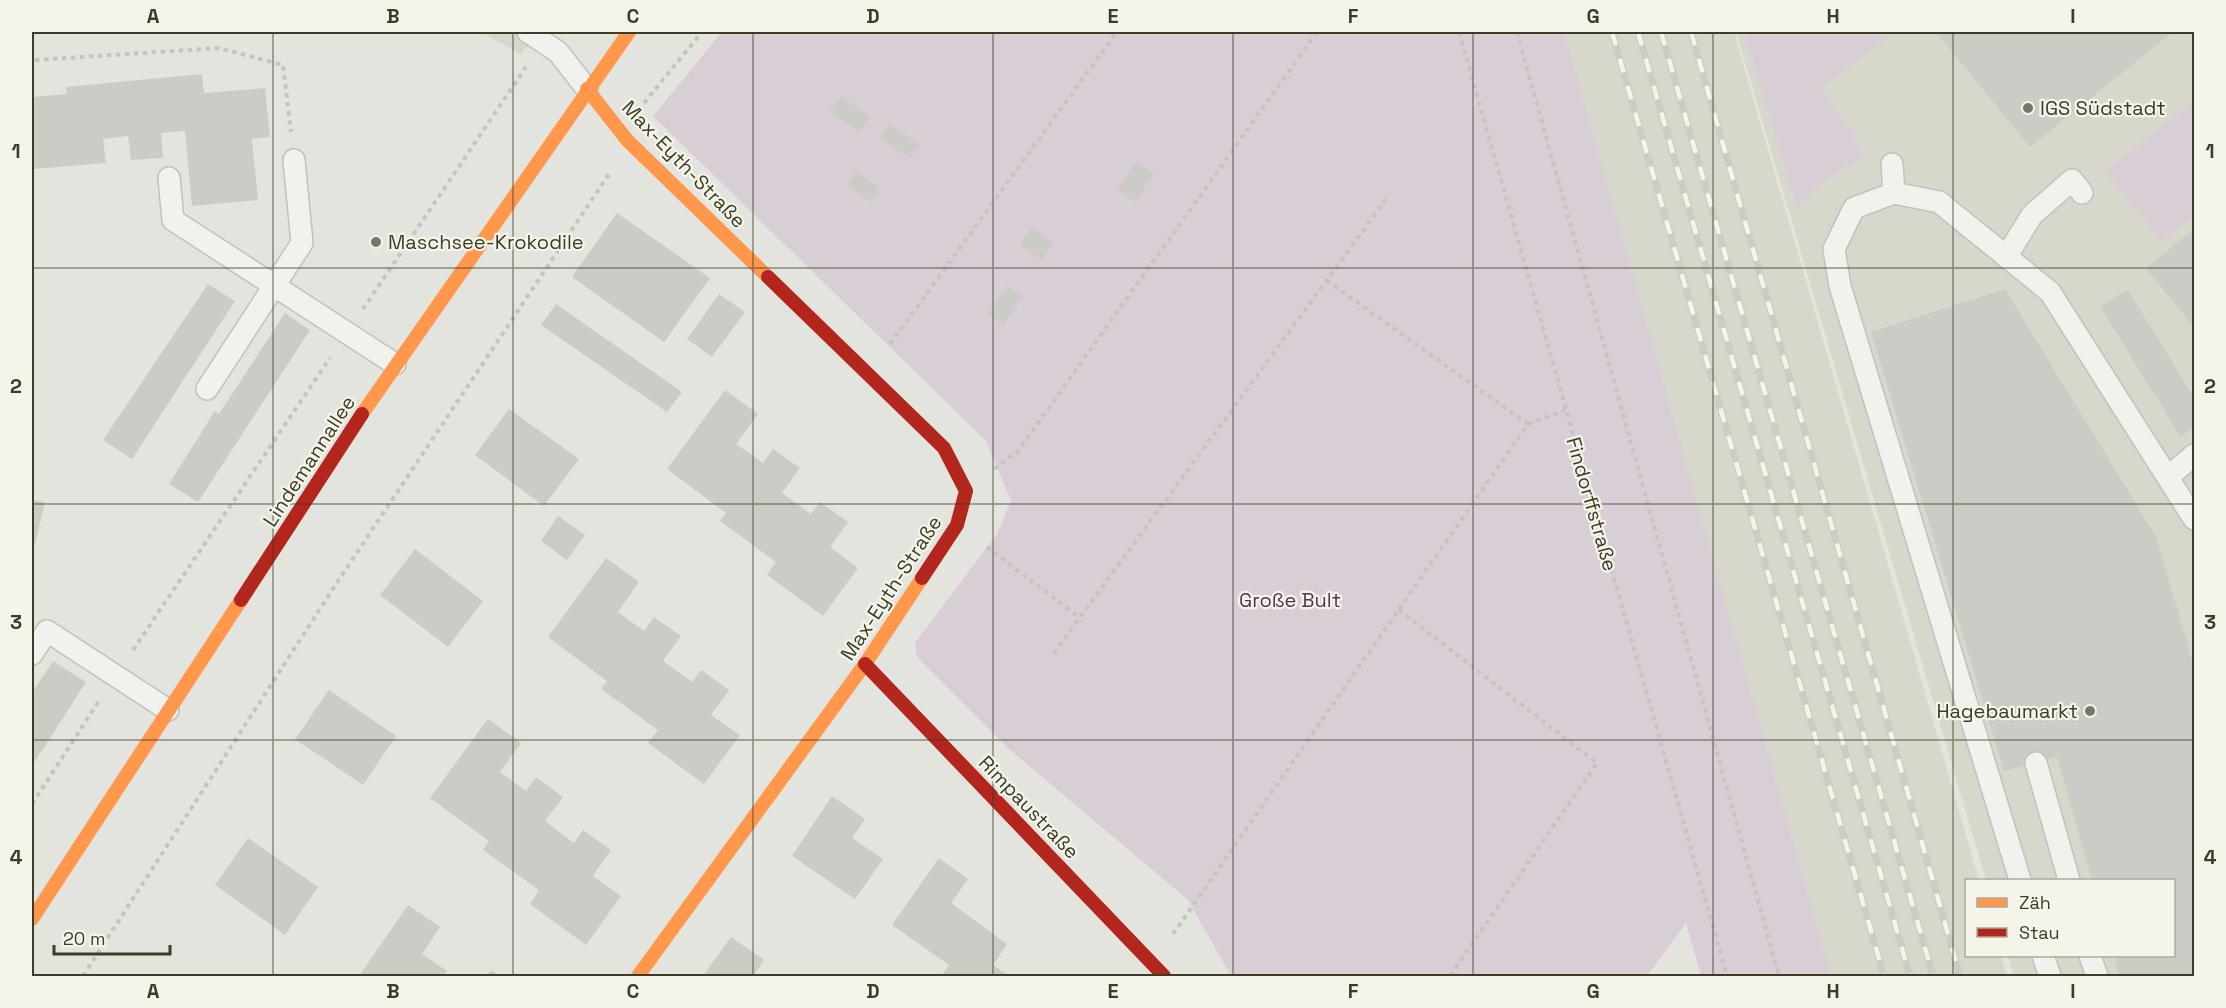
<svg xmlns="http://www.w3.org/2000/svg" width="2226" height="1008" font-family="'Space Grotesk',sans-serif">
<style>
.built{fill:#d8d7cb}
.green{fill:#daced6}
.building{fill:#ccccc6}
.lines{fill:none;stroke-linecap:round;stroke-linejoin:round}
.lane-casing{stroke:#c2c2bc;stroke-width:24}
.path{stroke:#c5c5bf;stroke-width:4;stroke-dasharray:4.5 4.5;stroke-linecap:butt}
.lane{stroke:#f1f1ed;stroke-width:21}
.slow{stroke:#ff974d;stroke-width:14}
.jam{stroke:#b3261e;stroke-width:14}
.rail-casing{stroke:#ccccc6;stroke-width:7}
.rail{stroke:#f4f4eb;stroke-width:4.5;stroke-dasharray:14;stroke-linecap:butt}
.grid{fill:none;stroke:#3d3d25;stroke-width:1.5;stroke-opacity:0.55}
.poi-dot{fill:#776;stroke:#f4f4eb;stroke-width:2}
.labels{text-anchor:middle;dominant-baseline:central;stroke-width:4.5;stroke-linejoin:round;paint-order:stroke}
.poi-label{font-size:20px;fill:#3d3d25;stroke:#f4f4eb;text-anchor:start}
.street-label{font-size:20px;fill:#3d3d25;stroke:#f4f4eb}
.park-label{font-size:20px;fill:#593253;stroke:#f4f4eb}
.neatline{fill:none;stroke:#3d3d25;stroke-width:2}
.grid-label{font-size:20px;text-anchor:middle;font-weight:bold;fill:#3d3d25}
</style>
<rect width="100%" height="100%" fill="#e4e4de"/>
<!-- built -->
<g class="built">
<polygon points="481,32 539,32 521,54"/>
<polygon points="1555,32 1734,32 1979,880 1966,880 1966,956 2001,956 2007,976 1826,976"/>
<polygon points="1736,32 2194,32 2194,976 2014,976 2008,956 2174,956 2174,880 1986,880"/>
</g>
<!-- green -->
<g class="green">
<polygon points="722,32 1564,32 1831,976 1701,976 1686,923 1647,976 1231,976 1188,900 1009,749 917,657 915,643 997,534 1011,501 986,441 653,116"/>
<path d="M1744,32H1879L1885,40L1821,88L1854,136L1863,158C1840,168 1810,188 1798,210Z"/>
<polygon points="2191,104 2194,104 2194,215 2162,241 2105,171"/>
</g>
<!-- building -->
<g class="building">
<polygon points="1936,32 2173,32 2030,147"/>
<polygon points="202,74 204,93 265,88 270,137 252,139 258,200 192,206 185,131 161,133 163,158 131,160 128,136 103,139 106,163 34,169 32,97 67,94 66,87"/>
<polygon points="841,96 870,117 859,132 830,111"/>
<polygon points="889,124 920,144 910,159 880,138"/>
<polygon points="1136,162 1154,174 1135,202 1117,190"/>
<polygon points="856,171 880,188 871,202 847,185"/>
<polygon points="617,213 710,278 664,342 572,277"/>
<polygon points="1031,228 1053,242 1042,260 1020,245"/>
<polygon points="2190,232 2194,237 2194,327 2146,269"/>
<polygon points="208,284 235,301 132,459 103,440"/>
<polygon points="1007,286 1023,296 1004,325 988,314"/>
<polygon points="2005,289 2156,537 2194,666 2194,976 2120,976 2114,956 2174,956 2174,880 2092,880 2057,757 2004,771 1871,332"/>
<polygon points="2128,290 2194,398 2194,427 2180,436 2100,306"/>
<polygon points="719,294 745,312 712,357 687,339"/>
<polygon points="556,304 682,392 667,412 541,325"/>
<polygon points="285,313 310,330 198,502 169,484 215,411 219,414"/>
<polygon points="725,390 758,414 736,444 763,463 773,449 800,468 782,493 811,514 820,502 848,522 830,547 858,568 823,616 767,575 776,562 720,521 726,513 667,469"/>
<polygon points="509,409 579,459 544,506 475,455"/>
<polygon points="32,500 45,502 32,557"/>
<polygon points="558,516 585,535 567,560 541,541"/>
<polygon points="415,549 483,601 448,647 380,595"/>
<polygon points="606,558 639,582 618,612 644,631 654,617 681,636 663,661 692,682 701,670 729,690 711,715 740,735 704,784 648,743 658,730 601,689 607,681 548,637"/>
<polygon points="53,661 86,682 32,766 32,693"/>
<polygon points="329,690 396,736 363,785 295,739"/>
<polygon points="488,719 521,743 500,772 526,791 536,777 563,797 545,821 574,843 583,830 611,850 593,876 621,896 586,945 530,904 539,890 483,850 489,841 430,798"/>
<polygon points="832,796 865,819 852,838 883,859 855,899 792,856"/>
<polygon points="248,838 318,887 285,935 215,885"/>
<polygon points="939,858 968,879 951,903 1007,944 993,965 1009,976 941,976 949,965 892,925"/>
<polygon points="408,905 440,927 422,954 447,971 443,976 359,976"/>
<polygon points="731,937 764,960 753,976 703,976"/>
<polygon points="491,970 500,976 487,976"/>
</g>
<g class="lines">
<defs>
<g id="lane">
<polyline points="528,32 558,52 587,89"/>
<polyline points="1892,164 1894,193"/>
<polyline points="169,178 173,220 395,364"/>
<polyline points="2006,257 2032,215 2072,180 2082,193"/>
<polyline points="207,389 302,243 294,160"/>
<polyline points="2168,477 2194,455"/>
<polyline points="32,654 47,631 168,710"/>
<polyline points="2036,763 2069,880"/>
<polyline points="2020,880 1840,286 1834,249 1854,208 1894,193 1939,202 2050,292 2194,519"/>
<polyline points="2043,956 2050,976"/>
<polyline points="2090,956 2097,976"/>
</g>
</defs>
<!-- lane casing -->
<use href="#lane" class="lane-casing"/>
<!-- path -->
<g class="path">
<polyline points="1459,32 1727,976"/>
<polyline points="1517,32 1779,976"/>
<polyline points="35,60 219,48 283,65 291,132"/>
<polyline points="644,103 702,32"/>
<polyline points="363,309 526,67"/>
<polyline points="890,344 1117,32"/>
<polyline points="1528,424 1565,410"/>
<polyline points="994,469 1018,451 1317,32"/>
<polyline points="987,547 1080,618"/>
<polyline points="1399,610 1597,763 1450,976"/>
<polyline points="133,650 330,358"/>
<polyline points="1054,653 1389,195"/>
<polyline points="32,804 99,701"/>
<polyline points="1173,934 1528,424 1326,280"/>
<polyline points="83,976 340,578 609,174"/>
</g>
<!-- lane -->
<use href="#lane" class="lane"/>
<!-- slow -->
<g class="slow">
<polyline points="587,89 627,140 768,277"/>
<polyline points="362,414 629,32"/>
<polyline points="32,919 241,600"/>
<polyline points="638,976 865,664 922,578"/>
</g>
<!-- jam -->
<g class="jam">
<polyline points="768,277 944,448 966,491 957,525 922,578"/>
<polyline points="241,600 362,414"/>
<polyline points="865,664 1164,976"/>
</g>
<defs>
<g id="rail">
<polyline points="1612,32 1884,976"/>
<polyline points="1638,32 1910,976"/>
<polyline points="1661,32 1933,976"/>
<polyline points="1691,32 1960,976"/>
</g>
</defs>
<!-- rail casing -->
<use href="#rail" class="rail-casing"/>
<!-- rail -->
<use href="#rail" class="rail"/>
</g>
<!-- grid -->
<path class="grid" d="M273,32V976M513,32V976M753,32V976M993,32V976M1233,32V976M1473,32V976M1713,32V976M1953,32V976M32,268H2194M32,504H2194M32,740H2194"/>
<!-- markers -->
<g class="poi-dot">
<circle cx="2028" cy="108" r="6"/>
<circle cx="376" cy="242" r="6"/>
<circle cx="2090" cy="711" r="6"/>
</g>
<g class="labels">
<!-- poi labels -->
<g class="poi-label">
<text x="2040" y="108">IGS Südstadt</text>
<text x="388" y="242">Maschsee-Krokodile</text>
<text x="2078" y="711" text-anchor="end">Hagebaumarkt</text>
</g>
<!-- street labels -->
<g class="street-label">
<text transform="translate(684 164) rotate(46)">Max-Eyth-Straße</text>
<text transform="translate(309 461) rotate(-57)">Lindemannallee</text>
<text transform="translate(1592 504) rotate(74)">Findorffstraße</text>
<text transform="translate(891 588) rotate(-57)">Max-Eyth-Straße</text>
<text transform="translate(1029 807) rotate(46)">Rimpaustraße</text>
</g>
<!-- park labels -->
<g class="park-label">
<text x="1290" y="600">Große Bult</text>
</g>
</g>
<!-- border -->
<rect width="2226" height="1008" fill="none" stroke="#f4f4eb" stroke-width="66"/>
<!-- legend -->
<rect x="1965" y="879" width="210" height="78" fill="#f4f4eb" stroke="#abab9c" stroke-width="1.5"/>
<rect x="1977" y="898" width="30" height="9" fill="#ff974d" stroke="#abab9c" stroke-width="1.5"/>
<text x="2019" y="909" font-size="18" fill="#3d3d25">Zäh</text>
<rect x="1977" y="928" width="30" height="9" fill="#b3261e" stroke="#abab9c" stroke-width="1.5"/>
<text x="2019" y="939" font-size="18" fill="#3d3d25">Stau</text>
<!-- scale -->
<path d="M54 945v9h116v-9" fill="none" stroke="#3d3d25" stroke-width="3"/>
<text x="63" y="945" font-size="18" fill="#3d3d25" stroke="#f4f4eb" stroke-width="4.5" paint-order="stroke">20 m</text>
<rect x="33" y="33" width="2160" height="942" class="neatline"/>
<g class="grid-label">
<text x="153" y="23">A</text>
<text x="393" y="23">B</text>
<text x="633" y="23">C</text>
<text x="873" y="23">D</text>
<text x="1113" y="23">E</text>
<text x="1353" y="23">F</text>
<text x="1593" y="23">G</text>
<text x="1833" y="23">H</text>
<text x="2073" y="23">I</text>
<text x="16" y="158">1</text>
<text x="2210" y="158">1</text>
<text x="16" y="393">2</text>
<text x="2210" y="393">2</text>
<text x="16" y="629">3</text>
<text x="2210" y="629">3</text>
<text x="16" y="864">4</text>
<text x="2210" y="864">4</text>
<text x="153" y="998">A</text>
<text x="393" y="998">B</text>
<text x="633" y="998">C</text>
<text x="873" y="998">D</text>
<text x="1113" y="998">E</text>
<text x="1353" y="998">F</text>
<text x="1593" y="998">G</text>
<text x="1833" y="998">H</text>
<text x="2073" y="998">I</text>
</g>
</svg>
